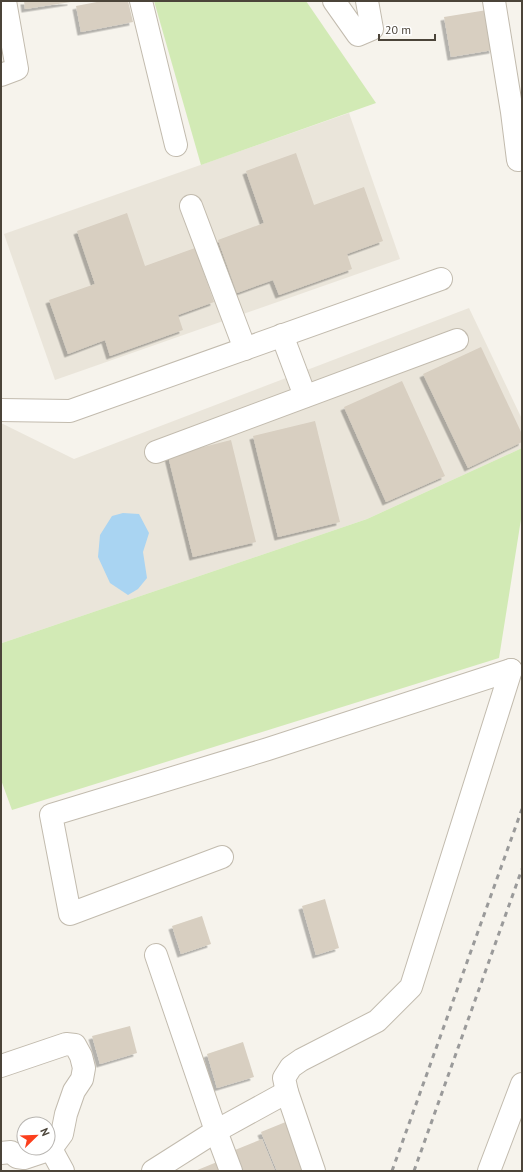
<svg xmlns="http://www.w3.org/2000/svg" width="523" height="1172" font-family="'PT Sans',sans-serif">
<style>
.residential{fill:#eae5da}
.green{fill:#d2eab5}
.water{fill:#a9d4f2}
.building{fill:#d8cfc1;filter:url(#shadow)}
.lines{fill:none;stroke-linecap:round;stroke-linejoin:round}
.minor-casing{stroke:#c2bbae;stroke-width:24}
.minor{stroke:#fff;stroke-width:22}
.rail{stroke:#9a9a9a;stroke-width:3;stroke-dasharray:5 5;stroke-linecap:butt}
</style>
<defs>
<filter id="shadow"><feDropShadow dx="-3.5" dy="3.5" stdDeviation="0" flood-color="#0004"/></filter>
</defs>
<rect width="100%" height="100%" fill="#f6f3ec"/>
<!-- residential -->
<g class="residential">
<polygon points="349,113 400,259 55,380 4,234"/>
<polygon points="469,308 522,419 522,448 367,519 2,643 1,641 1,424 3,424 74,459"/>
</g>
<!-- green -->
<g class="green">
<polygon points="154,1 306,1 376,103 201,165"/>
<polygon points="522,448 522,513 499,658 12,810 1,780 1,641 2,643 367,519"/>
</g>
<!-- water -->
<polygon class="water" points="123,513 139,514 149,533 143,552 147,578 138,589 128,595 110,583 98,557 100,535 112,516"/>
<!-- building -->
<g class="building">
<polygon points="24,1 71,1 71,2 25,9"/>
<polygon points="102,1 128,1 133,22 81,32 76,6"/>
<polygon points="487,10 493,50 451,57 444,17"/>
<polygon points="296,153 314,205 364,187 383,241 347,254 352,269 279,295 273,280 237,293 218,240 264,223 246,171"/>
<polygon points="127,213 145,266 195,248 214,302 178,315 183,330 110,356 105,340 68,354 49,300 95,284 77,231"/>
<polygon points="481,347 522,434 522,442 468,468 423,374"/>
<polygon points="402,381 445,476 386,502 344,407"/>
<polygon points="315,421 340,522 278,537 253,436"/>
<polygon points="231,440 256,542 193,557 168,456"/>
<polygon points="325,899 339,948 316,955 302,906"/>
<polygon points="202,916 211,944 181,954 172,926"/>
<polygon points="130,1026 137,1053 100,1064 92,1036"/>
<polygon points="243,1042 254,1077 217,1088 207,1054"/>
<polygon points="293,1119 315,1171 277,1171 261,1132"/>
<polygon points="262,1139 275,1171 244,1171 235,1150"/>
<polygon points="217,1162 221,1171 195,1171"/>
</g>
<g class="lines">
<defs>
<g id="minor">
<polyline points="141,1 176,145"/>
<polyline points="334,1 358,35 372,29 367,1"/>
<polyline points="494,1 512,112 518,160"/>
<polyline points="1,75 17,69 5,1"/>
<polyline points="191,206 245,349"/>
<polyline points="282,335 305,396"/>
<polyline points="1,410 70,411 441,279"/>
<polyline points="156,452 457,340"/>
<polyline points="222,857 70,914 51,815 268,749 511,670"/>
<polyline points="156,955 216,1131 231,1171"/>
<polyline points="1,1066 66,1044 75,1045 81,1056 84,1068 82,1079 74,1091 66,1114 62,1134 51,1149 24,1158 17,1157 11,1152 1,1153"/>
<polyline points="51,1149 63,1171"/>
<polyline points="153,1171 216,1131 287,1092"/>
<polyline points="314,1171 287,1092 284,1078 291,1067 301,1060 377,1021 411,987 511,670"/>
<polyline points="489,1171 522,1084"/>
</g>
</defs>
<!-- minor casing -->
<use href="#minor" class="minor-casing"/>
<!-- minor -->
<use href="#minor" class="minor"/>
<!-- rail -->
<g class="rail">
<polyline points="392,1171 522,809"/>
<polyline points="414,1171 522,869"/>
</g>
</g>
<!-- border -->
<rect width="523" height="1172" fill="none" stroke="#4b4439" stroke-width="4"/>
<!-- north arrow -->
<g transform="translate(36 1136) rotate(67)"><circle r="19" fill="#ffffff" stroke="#b7b4b0"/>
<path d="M0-3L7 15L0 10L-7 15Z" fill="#fc3f1d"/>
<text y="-6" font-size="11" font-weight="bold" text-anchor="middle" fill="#4b4439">N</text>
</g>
<!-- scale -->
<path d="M379 34v6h56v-6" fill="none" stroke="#4b4439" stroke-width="2"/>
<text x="385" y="34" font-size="12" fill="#4b4439" stroke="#ffffff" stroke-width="3" paint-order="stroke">20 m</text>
</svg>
